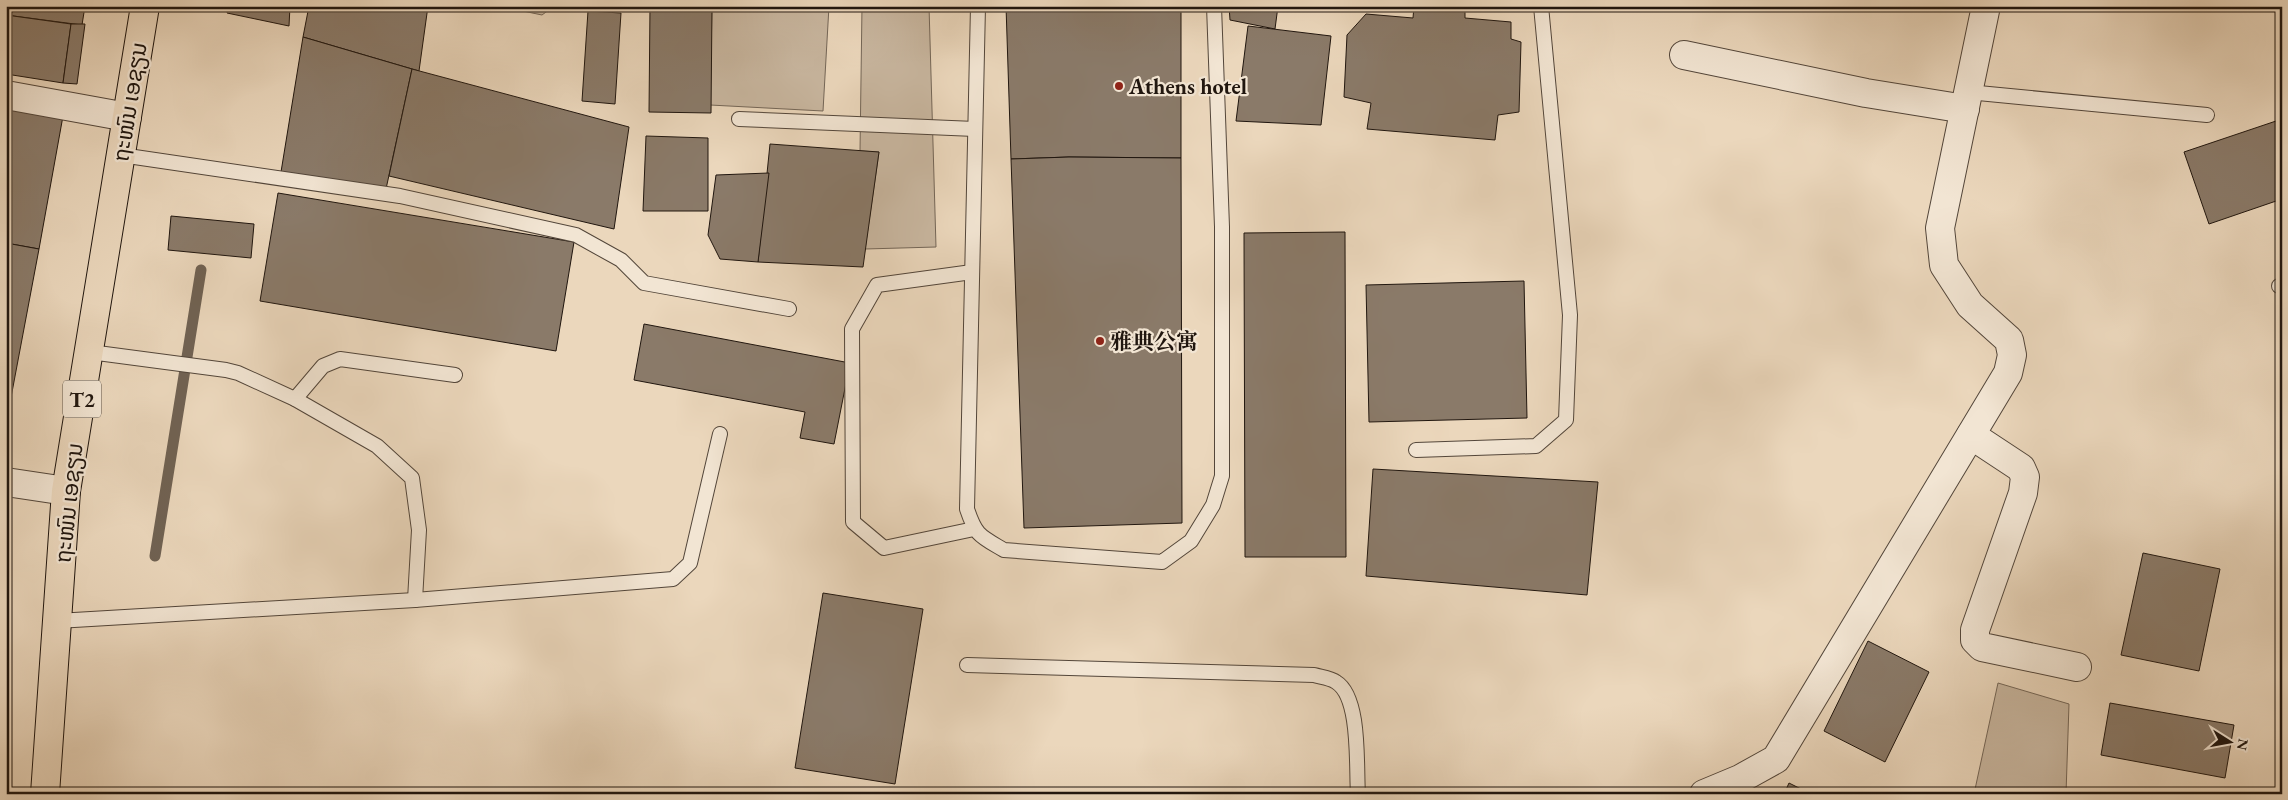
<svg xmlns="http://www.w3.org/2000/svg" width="2288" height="800" font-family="'EB Garamond','Noto Serif SC','Noto Sans Lao',serif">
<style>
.green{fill:#c8b69f;stroke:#746657}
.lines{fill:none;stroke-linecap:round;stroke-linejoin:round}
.stream{stroke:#706253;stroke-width:11}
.building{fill:#8a7a69;stroke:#20160f}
.lane-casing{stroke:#53463a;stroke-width:16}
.street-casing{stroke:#53463a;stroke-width:30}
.primary-casing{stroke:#20160f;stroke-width:30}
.lane{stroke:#f2e5d3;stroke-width:14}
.street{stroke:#f2e5d3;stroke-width:28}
.primary{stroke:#ebd7bc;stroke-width:28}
.poi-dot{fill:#8f2418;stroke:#f2e5d3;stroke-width:2}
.labels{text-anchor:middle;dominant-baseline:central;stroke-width:4.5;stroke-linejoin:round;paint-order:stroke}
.shield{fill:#f2e5d3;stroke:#5f544a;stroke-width:1}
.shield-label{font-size:21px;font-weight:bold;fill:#20160f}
.poi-label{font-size:22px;font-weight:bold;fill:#20160f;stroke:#f2e5d3;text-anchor:start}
.street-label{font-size:22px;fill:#20160f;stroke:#f2e5d3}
</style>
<rect width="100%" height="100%" fill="#ebd7bc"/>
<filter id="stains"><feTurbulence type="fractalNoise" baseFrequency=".004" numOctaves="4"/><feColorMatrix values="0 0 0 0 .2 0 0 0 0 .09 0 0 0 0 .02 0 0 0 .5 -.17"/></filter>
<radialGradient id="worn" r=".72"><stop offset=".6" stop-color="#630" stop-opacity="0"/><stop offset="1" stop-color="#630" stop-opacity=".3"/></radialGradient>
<!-- green -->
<g class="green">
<polygon points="499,6 554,6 542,15"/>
<polygon points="712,6 829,6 823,111 710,105"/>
<polygon points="862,6 929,6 936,247 865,249 879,152 860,151"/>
<polygon points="1998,683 2069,704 2066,794 1974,794"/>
</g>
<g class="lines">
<!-- stream -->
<polyline class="stream" points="155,556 201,270"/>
</g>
<!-- building -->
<g class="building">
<polygon points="6,6 85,6 82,25 6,15"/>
<polygon points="229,6 290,6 289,26 227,13"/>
<polygon points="309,6 428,6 419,71 303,37"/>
<polygon points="650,6 712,6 711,113 649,112"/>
<polygon points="1006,6 1181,6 1181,158 1069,157 1011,159"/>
<polygon points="1229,6 1278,6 1275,29 1230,20"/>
<polygon points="1414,6 1465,6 1465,18 1511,22 1511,39 1521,42 1519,112 1498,115 1495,140 1367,129 1371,103 1344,97 1347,35 1366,14 1413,18"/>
<polygon points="588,11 621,13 615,104 582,101"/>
<polygon points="6,15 71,24 63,83 6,74"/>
<polygon points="71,24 85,24 77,84 63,83"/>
<polygon points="1248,26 1331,36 1321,125 1236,121"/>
<polygon points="303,37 412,69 386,189 281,172"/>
<polygon points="412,69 629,127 614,229 389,176"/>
<polygon points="6,107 63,116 39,249 6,243"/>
<polygon points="2282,119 2282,199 2209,224 2184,152"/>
<polygon points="646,136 708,138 708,211 643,211"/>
<polygon points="770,144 879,152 863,267 758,262"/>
<polygon points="1069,157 1181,158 1182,523 1024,528 1011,159"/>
<polygon points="769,173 758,262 720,259 708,235 716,175"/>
<polygon points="278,193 574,242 556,351 260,301"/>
<polygon points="171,216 254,224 251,258 168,250"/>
<polygon points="1345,232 1346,557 1245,557 1244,233"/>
<polygon points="6,243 39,249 6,424"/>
<polygon points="1524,281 1527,418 1369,422 1366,285"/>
<polygon points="644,324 850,363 834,444 800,438 805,412 634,380"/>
<polygon points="1373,469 1598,482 1587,595 1366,576"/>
<polygon points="2143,553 2220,569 2199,671 2121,655"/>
<polygon points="823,593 923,609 895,784 795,768"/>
<polygon points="1868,641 1929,672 1885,762 1824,731"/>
<polygon points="2110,703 2234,725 2225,778 2101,755"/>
<polygon points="1789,783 1811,794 1784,794"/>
</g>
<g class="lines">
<defs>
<g id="lane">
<path d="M978,6L967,509C976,536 980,536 1004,550L1162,562L1191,541L1213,505L1222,476V227L1214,6"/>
<polyline points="1968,92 2207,115"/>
<polyline points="739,119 975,129"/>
<polyline points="121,155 400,196 576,235 621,260 644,283 789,309"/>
<polyline points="972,272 877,285 852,329 853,522 884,548 974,529"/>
<polyline points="2279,286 2282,286"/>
<polyline points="90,352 226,370 238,373 295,399 323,366 340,359 455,375"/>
<polyline points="295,399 377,446 412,478 419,530 415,600"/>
<polyline points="1416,450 1536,446 1566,420 1570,315 1541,6"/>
<polyline points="57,621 415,600 673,579 690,563 720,434"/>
<path d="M967,665L1314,675C1321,677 1331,678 1336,682C1361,697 1356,767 1358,794"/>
</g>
<g id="street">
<polyline points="1684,55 1866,93 1965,109"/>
<polyline points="6,95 127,117"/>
<polyline points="1971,435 2021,468 2025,477 2023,493 1975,630 1975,640 1982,647 2077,667"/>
<polyline points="6,482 66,491"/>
<polyline points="1704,794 1740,779 1776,759 2008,373 2012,355 2009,340 1970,305 1944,265 1940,228 1986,6"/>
</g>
<polyline id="primary" points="45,794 66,491 145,6"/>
</defs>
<!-- lane casing -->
<use href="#lane" class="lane-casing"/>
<!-- street casing -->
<use href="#street" class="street-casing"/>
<!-- primary casing -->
<use href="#primary" class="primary-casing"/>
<!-- lane -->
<use href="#lane" class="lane"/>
<!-- street -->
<use href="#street" class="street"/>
<!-- primary -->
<use href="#primary" class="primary"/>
</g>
<!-- markers -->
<g class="poi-dot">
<circle cx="1119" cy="86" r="5"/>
<circle cx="1100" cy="341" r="5"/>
</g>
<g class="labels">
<!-- shield labels -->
<rect class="shield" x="63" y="380.5" width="38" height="37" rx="4"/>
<g class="shield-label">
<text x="82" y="399">T2</text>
</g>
<!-- poi labels -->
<g class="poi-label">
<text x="1129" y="86">Athens hotel</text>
<text x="1110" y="341">雅典公寓</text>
</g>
<!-- street labels -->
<g class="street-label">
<text transform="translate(130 102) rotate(-81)">ຖະໜົນ ເອຊຽນ</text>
<text transform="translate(69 503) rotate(-84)">ຖະໜົນ ເອຊຽນ</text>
</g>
</g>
<!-- margin -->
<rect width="2288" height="800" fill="none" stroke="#ebd7bc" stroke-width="25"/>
<rect x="8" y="8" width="2273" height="785" fill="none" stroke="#20160f" stroke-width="2.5"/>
<rect x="12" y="12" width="2263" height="775" fill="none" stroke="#20160f"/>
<!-- north arrow -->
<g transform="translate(2230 742) rotate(101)" stroke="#f2e5d3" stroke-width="4" paint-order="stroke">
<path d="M0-4L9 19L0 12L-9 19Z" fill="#20160f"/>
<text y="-8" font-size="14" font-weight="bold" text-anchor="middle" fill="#20160f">N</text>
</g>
<rect width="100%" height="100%" filter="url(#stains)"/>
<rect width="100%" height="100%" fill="url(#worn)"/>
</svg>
